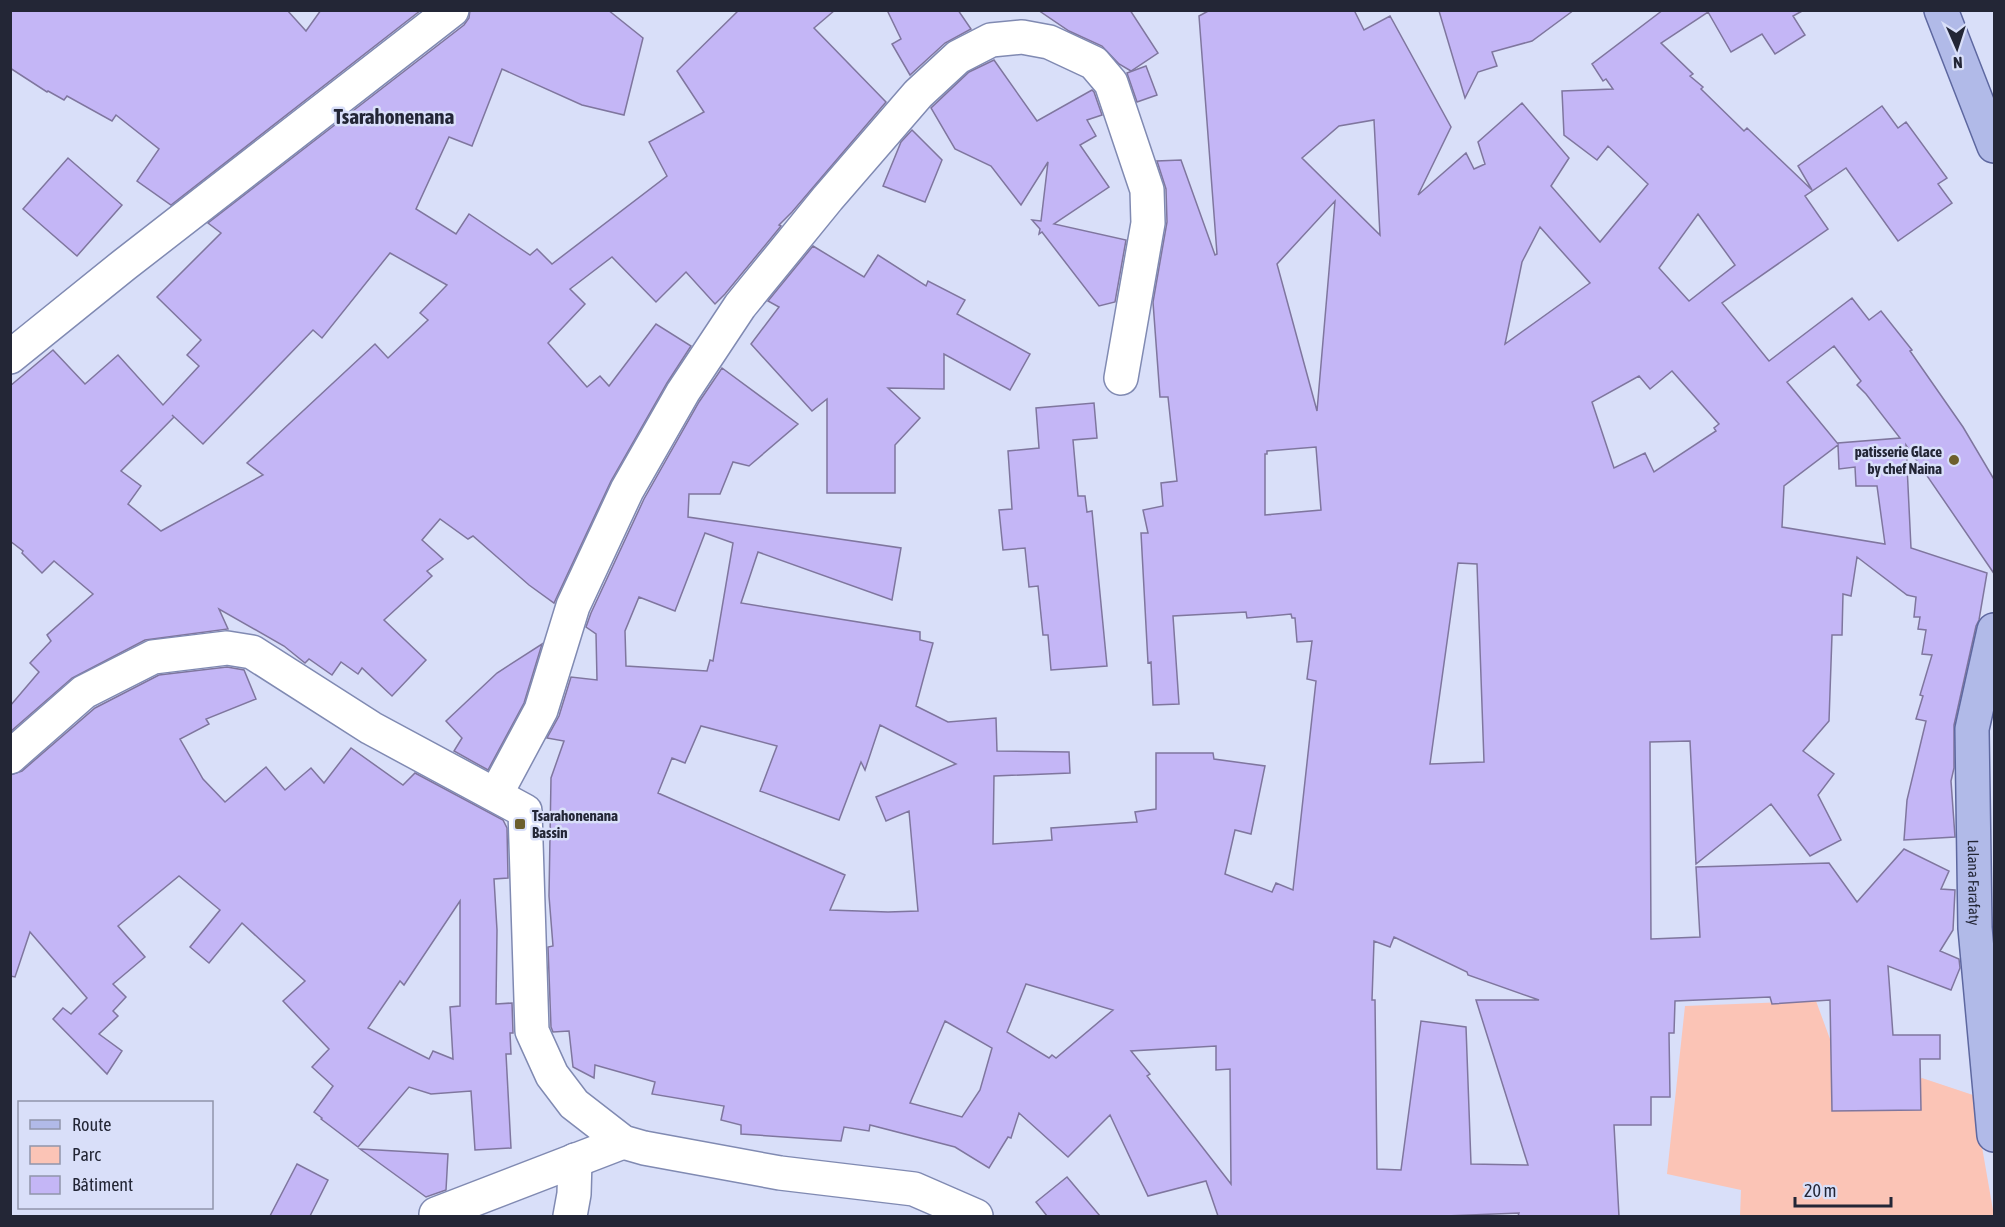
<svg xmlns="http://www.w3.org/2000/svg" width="2005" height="1227" font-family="'Asap Condensed',sans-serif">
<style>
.green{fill:#fbc4b6}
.building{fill:#c4b6f6;stroke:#7f769e;stroke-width:1.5;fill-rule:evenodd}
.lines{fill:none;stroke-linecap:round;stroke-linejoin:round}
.minor-casing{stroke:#808ab2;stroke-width:36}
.major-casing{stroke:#5e68a0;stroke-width:36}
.minor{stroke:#fff;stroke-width:33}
.major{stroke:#b1bae8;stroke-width:33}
.poi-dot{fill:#6d5f2c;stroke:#d9dff9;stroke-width:2}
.labels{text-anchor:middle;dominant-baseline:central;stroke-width:5;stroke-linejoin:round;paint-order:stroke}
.poi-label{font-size:15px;font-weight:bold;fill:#232636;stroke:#d9dff9;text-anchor:end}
.street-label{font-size:15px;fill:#232636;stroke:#d9dff9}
.district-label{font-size:21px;font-weight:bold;fill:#232636;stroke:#d9dff9}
</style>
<rect width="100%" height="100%" fill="#d9dff9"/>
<!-- green -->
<polygon class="green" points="1816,1001 1841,1069 1867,1106 1922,1078 1973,1095 1994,1216 1740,1216 1741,1190 1667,1174 1685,1006"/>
<!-- building -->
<g class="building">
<polygon points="10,10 287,10 306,31 321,10 421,10 171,205 137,181 159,149 116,115 112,121 67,96 64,100 48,91 47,92 10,68"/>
<path d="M470,10H608L643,38L624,115L582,105L502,69L472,146L449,137L416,209L456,234L469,214L530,255L537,249L552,264L667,176L649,142L704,112L677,71L739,10H835L814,28L886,102L792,212L779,225L781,226L725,294L715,304L686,272L656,302L612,257L570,289L585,304L548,343L587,387L600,376L609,386L656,324L691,346L667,383L611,481L554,603L529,585L473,536L468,539L440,519L422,540L443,559L427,571L432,576L384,620L426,660L392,696L362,668L358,674L341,662L332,675L309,659L305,663L284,646L219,609L228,629L145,640L72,678L10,732V706L39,672L30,663L51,641L47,635L93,594L54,561L42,573L22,553L23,551L10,541V386L53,350L85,384L118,355L163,405L199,366L187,355L201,340L157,297L221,233L208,223L464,25L469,18ZM390,253L447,285L420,313L428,320L388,358L375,344L247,463L263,475L161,531L128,504L141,486L121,471L174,417L172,415L203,444L313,330L322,338Z"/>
<polygon points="887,10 958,10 971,29 945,43 910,75 892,44 901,39"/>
<polygon points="1038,10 1130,10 1158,53 1131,71 1119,64 1102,46 1069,31"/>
<path d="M1210,10H1354L1364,30L1390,16L1451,127L1418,195L1466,153L1474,169L1485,164L1478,142L1522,103L1569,158L1551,186L1600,242L1648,184L1608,146L1597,160L1564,135L1562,91L1613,89L1606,79L1603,81L1592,64L1663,10H1804L1793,16L1805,35L1775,54L1762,34L1731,52L1708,12L1661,43L1693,74L1690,76L1703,87L1701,89L1744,131L1747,128L1812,190L1798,166L1882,106L1898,128L1906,122L1947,178L1938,184L1952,203L1898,241L1846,168L1805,196L1828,229L1722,303L1769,361L1852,298L1869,320L1881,311L1912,350L1910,351L1963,427L1995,481V575L1906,445L1911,548L1987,573L1979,620L1976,626L1954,725V768L1951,781L1955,837L1904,840L1907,800L1926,721L1916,719L1923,696L1920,695L1932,655L1922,654L1926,630L1918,629L1920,617H1914L1916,597L1907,595L1857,557L1851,596L1843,594L1842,635H1832L1829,721L1803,751L1834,774L1818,795L1841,840L1810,856L1771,804L1696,864L1690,741L1650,742L1651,939L1700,937L1696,867L1829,863L1857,902L1904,849L1949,871L1941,889L1955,890L1953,930L1940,951L1959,959L1960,968L1951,990L1888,966L1893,1035H1940V1059H1920L1921,1110L1832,1111L1830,1000L1772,1004L1770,997L1675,1001L1674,1033H1669L1670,1097H1651V1125H1614L1619,1216H1518L1519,1213L1445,1216H1218L1206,1181L1148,1196L1110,1115L1068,1157L1019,1113L1011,1138L1008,1137L989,1168L955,1147L870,1125L869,1131L844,1127L841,1141L741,1134V1125L721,1120L724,1106L652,1094L655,1082L595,1065L594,1078L573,1067L569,1031L553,1032L551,1027L548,947L553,946L549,896L551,778L564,741L547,738L559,716L571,677L597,680L596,634L586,627L591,613L644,499L699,402L722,368L798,424L749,466L733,462L720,494H689L688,517L901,548L892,600L758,552L741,603L920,632V640L933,643L916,706L948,722L996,718L997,751L1069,752L1070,773L994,776L993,844L1052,840L1051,828L1137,822L1135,812L1156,809V753H1213L1214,759L1265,766L1251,834L1235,830L1225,874L1272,892L1276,883L1293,890L1316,681L1307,679L1312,641L1297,642L1295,618H1292L1291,614L1247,618L1246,612L1173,616L1179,704L1153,705L1151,662L1148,663L1141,533H1148L1143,510L1163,506L1161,483L1177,481L1168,397H1160L1153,302L1167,222L1166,189L1157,161L1181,160L1215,255L1217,254L1199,16ZM1374,120L1380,235L1302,158L1339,126ZM1335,201L1317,411L1277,264ZM1698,214L1735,265L1689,301L1659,268ZM1540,227L1590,283L1505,344L1522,262ZM1834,346L1861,381L1857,385L1866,394L1900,438L1838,443V444L1787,382ZM1672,371L1719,424L1714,428L1716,431L1654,472L1645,453L1614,468L1592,402L1639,376L1650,389ZM1838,445L1839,469L1855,467L1856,486H1877L1885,544L1782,527L1784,486ZM1316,447L1321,510L1265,515V454H1267V451ZM705,533L733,543L713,661L710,660L707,671L626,666L625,631L639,597L675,611ZM1458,563L1477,564L1484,762L1430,764ZM880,725L956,764L876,797L886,821L909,811L918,911L888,912L830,910L845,875L658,793L672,758L685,763L701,726L777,746L760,791L839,820L861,762L865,770ZM1394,937L1467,972L1468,975L1539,1000H1476L1528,1165L1471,1164L1466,1027L1421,1021L1401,1170L1377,1169L1375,1000H1372L1374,941L1390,947ZM1026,984L1113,1010L1056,1058L1052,1055L1049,1058L1007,1032ZM945,1021L992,1048L980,1090L962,1117L910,1103ZM1216,1046V1070L1230,1069L1231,1184L1147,1076L1150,1074L1131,1051Z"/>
<polygon points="1574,10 1532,41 1492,52 1497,66 1478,72 1465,98 1439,11"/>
<polygon points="994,60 1037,121 1092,90 1094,92 1102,115 1087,120 1096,136 1080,145 1109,187 1054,224 1126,240 1115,302 1099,306 1042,232 1039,234 1040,229 1032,220 1041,221 1048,162 1021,205 991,166 955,149 931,108 969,72"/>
<polygon points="1146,66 1157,95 1137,102 1127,73"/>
<polygon points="912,130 942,160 925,202 883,186 901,142"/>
<polygon points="68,158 122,205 77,256 23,209"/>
<polygon points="813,246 864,277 878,255 926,286 928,281 965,300 957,314 1030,354 1010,390 944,354 944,389 888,388 920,418 895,445 895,493 827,493 827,399 812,411 751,344 779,307 768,301"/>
<polygon points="1094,403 1097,438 1073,440 1078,496 1085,496 1087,512 1092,511 1107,666 1051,670 1048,635 1043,635 1038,586 1029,587 1025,548 1003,550 999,510 1012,509 1008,451 1039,448 1036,408"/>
<polygon points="542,644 524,703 488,770 454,751 462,738 446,721 497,673"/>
<path d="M227,667L244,670L256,699L206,719L209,724L180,739L203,779L225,802L266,767L285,790L311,768L324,783L351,748L403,785L415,773L503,820L507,828L508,878L494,879L497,930L496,1004L512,1003L513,1033H510L511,1054H506L511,1148L475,1150L471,1091L431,1094L409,1087L358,1147L321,1119L322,1118L314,1112L333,1086L312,1067L329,1049L283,1001L305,981L242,923L209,963L190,947L220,910L179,876L118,926L145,957L113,984L126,997L113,1011L118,1016L99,1034L122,1051L107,1074L53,1019L63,1008L71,1014L87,998L30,932L15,977L10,976V775L22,771L95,708L159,675ZM460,901V1006L450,1007L453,1059L433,1051L429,1059L368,1028L400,981L404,985Z"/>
<polygon points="360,1149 448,1154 446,1190 426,1197"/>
<polygon points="297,1164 328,1180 310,1216 270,1216"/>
<polygon points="1067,1177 1100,1216 1047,1216 1036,1202"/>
</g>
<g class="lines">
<defs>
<g id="minor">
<polyline points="10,357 124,265 452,10"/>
<polyline points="10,757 84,692 153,657 227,648 252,652 371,728 525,811 532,1031 552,1075 574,1104 623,1142 644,1148 780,1173 914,1189 976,1216"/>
<polyline points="496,794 541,710 573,606 627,490 683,392 740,306 828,198 918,94 958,57 991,40 1022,37 1049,42 1094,63 1111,83 1147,190 1148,223 1121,378"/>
<polyline points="436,1214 623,1142"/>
<polyline points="570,1216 574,1194 575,1160"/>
</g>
<g id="major">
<polyline points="1941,10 1994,146"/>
<path id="s1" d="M1994,630L1972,729L1975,928L1994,1135"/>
</g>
</defs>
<!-- minor casing -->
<use href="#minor" class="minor-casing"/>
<!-- major casing -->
<use href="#major" class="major-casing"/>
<!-- minor -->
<use href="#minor" class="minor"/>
<!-- major -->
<use href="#major" class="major"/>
</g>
<!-- markers -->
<g class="poi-dot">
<circle cx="1954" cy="460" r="6"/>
<rect x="514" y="818" width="12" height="12" rx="3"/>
</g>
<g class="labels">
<!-- poi labels -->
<g class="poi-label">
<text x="1942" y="451">patisserie Glace<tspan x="1942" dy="17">by chef Naina</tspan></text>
<text x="532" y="815" text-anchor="start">Tsarahonenana<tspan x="532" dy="17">Bassin</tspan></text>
</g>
<!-- street labels -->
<g class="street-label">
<text stroke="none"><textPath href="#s1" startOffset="255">Lalana Farafaty</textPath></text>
</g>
<!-- district labels -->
<g class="district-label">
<text x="394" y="116">Tsarahonenana</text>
</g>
</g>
<!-- border -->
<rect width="2005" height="1227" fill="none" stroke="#232636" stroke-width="24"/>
<!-- legend -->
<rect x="18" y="1101" width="195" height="108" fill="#d9dff9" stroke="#9095ab" stroke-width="1.5"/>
<rect x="30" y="1120" width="30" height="9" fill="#b1bae8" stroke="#9095ab" stroke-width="1.5"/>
<text x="72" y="1131" font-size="18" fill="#232636">Route</text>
<rect x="30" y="1146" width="30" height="18" fill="#fbc4b6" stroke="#9095ab" stroke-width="1.5"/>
<text x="72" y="1161" font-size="18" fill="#232636">Parc</text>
<rect x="30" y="1176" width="30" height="18" fill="#c4b6f6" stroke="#9095ab" stroke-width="1.5"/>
<text x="72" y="1191" font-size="18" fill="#232636">Bâtiment</text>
<!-- north arrow -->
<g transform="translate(1957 48) rotate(177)" stroke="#d9dff9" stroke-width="4.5" paint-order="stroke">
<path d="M0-4.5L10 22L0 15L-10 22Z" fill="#232636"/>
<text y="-9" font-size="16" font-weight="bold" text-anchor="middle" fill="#232636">N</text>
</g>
<!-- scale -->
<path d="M1795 1197v9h96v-9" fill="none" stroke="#232636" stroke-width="3"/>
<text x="1804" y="1197" font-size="18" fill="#232636" stroke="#d9dff9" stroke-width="4.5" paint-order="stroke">20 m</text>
</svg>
